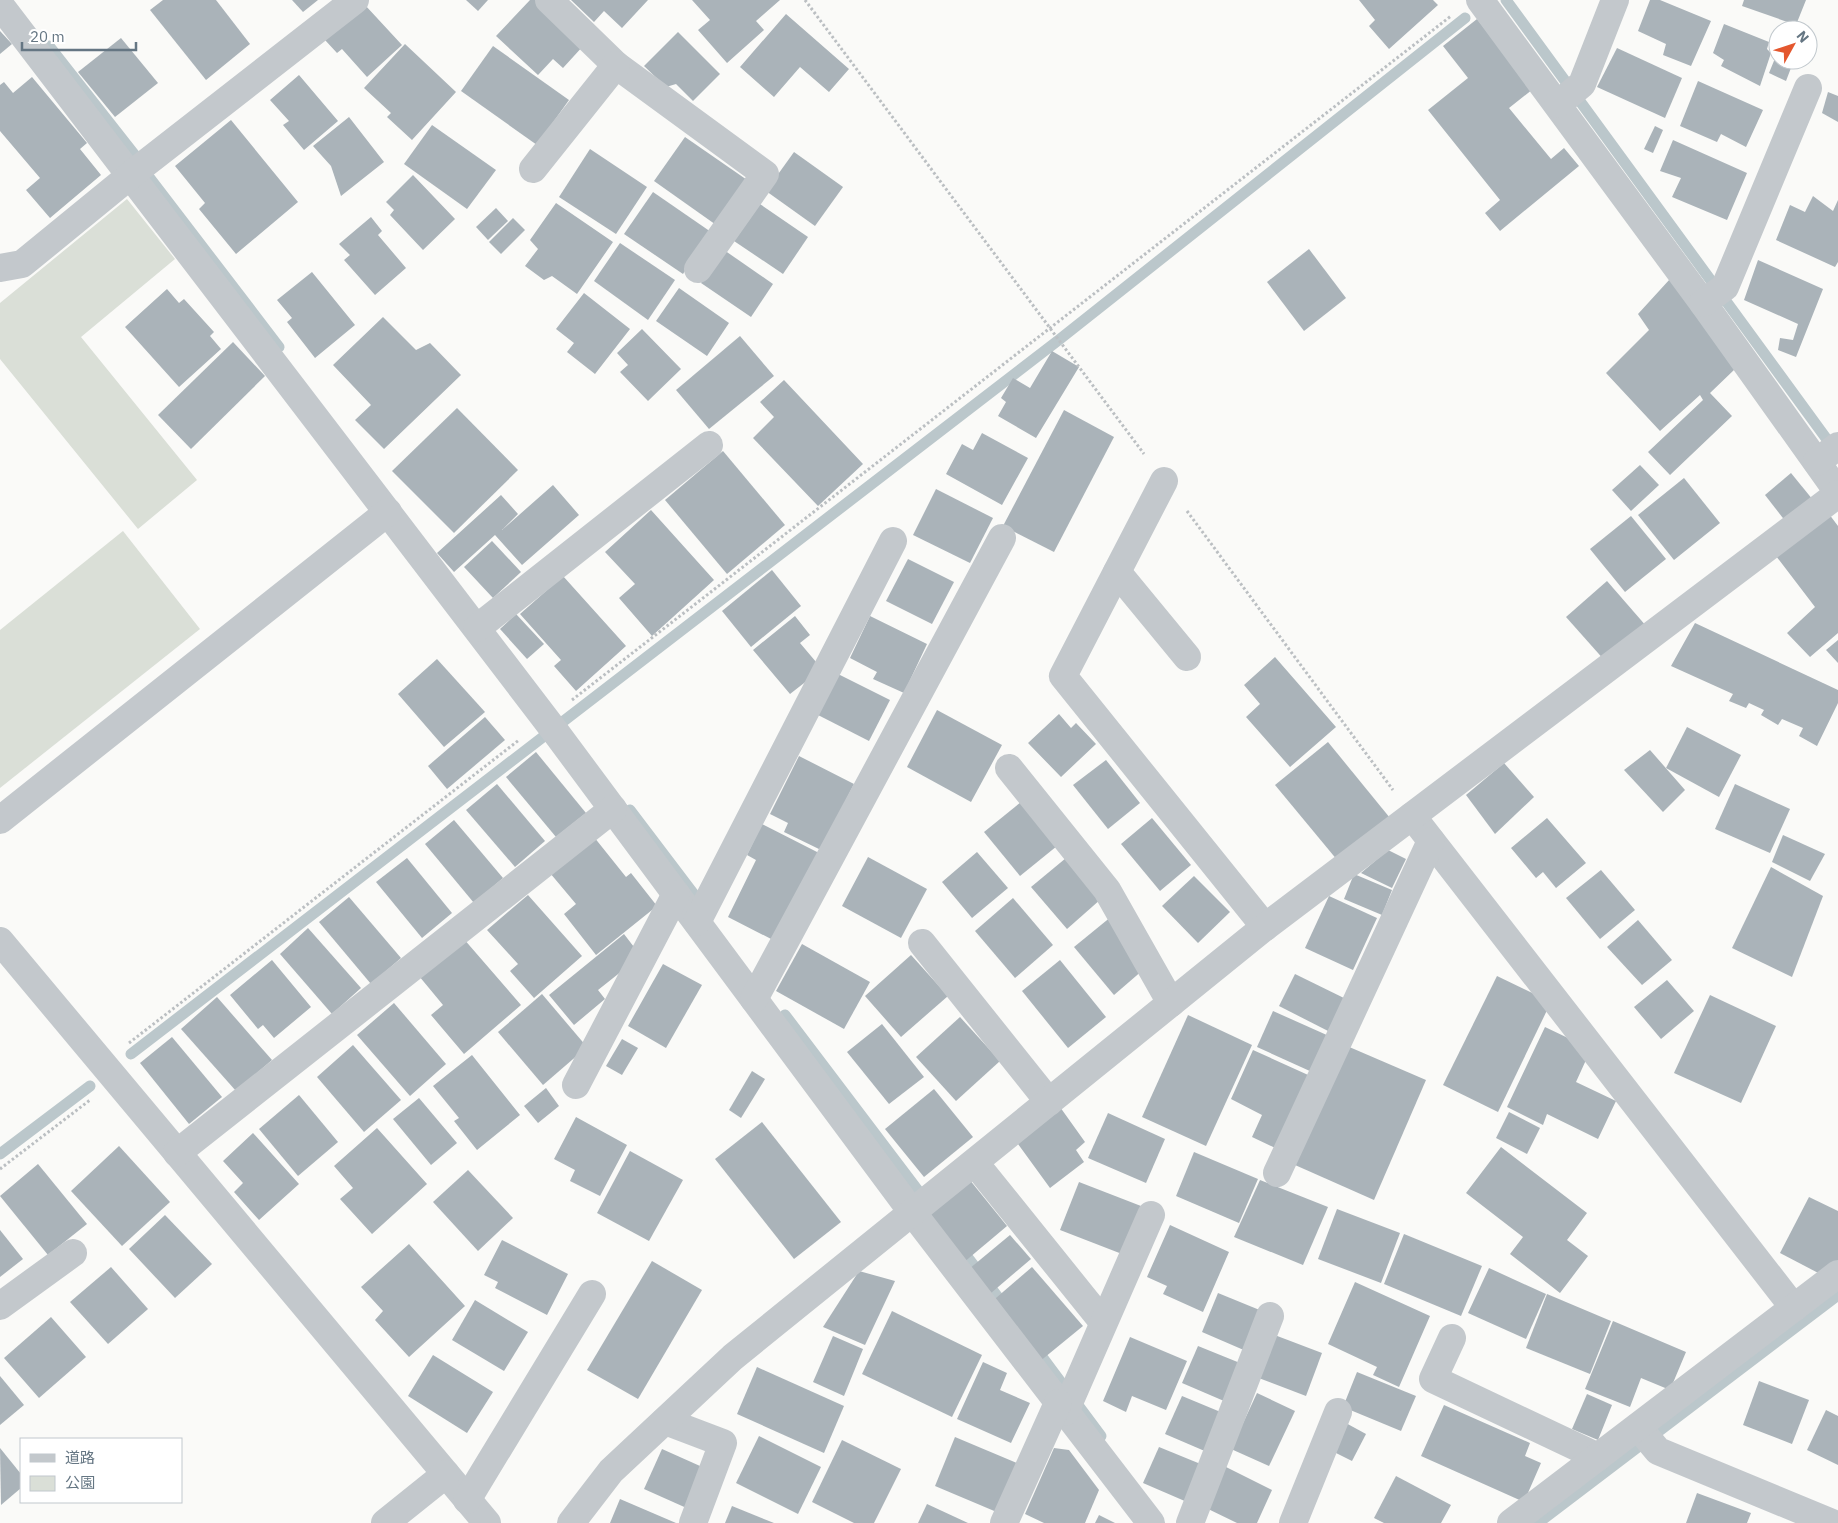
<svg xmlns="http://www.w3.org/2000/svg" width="1838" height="1523" font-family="'IBM Plex Sans','Noto Sans JP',sans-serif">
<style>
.green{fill:#dadfd7}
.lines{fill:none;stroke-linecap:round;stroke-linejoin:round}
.stream{stroke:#bbc7cb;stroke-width:11}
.building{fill:#aab3b9}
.path{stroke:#bbbfc2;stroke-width:3;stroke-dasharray:2.5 2.5;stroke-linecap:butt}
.minor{stroke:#c3c8cc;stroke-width:28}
</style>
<rect width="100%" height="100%" fill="#fafaf8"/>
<!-- green -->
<g class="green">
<polygon points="127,199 175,259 81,337 197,480 138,529 0,359 0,303"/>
<polygon points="123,531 200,629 0,788 0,630"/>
</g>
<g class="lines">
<!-- stream -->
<g class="stream">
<polyline points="1506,0 1834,449"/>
<polyline points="49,46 137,158 149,177 279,347"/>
<polyline points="630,810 696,897"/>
<polyline points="785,1015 926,1201"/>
<polyline points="131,1054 1060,339 1465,18"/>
<polyline points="0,1154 90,1086"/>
<polyline points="959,1246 1007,1309"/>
<polyline points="1034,1346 1101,1436"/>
<polyline points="1538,1523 1838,1295"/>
</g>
</g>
<!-- building -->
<g class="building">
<polygon points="163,0 216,0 250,44 206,80 150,10"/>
<polygon points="292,0 318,0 303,12"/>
<polygon points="466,0 488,0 478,11"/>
<polygon points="530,0 535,0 584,45 563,68 553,59 538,75 496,36"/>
<polygon points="571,0 648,0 622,28 604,11 594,22"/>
<polygon points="692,0 780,0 756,21 764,30 727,63 698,30 710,20"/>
<polygon points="1359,0 1433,0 1438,5 1389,49 1369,26 1375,20"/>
<polygon points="1650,0 1660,0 1711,21 1691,66 1663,55 1666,44 1638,31"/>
<polygon points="1744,0 1806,0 1796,25 1742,6"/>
<polygon points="365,5 402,45 367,77 342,49 337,53 325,40"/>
<polygon points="786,14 849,69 829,92 800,67 774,97 740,67"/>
<polygon points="1477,19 1533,89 1509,108 1551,159 1564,148 1579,166 1500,231 1485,213 1500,200 1428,110 1468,78 1443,46"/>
<polygon points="1724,24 1769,42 1767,49 1771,53 1760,86 1721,66 1724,60 1713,53"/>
<polygon points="0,31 12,44 0,54"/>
<polygon points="678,32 720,74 693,101 676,84 666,87 644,66"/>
<polygon points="121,38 158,83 115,117 78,72"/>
<polygon points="405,44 456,92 412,140 387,117 391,113 364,88"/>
<polygon points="493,46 569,100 537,145 461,91"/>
<polygon points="1617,48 1682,78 1665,118 1597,87"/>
<polygon points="1778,51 1778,60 1794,60 1786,81 1769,73"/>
<polygon points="299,75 338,121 304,150 283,125 289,121 270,100"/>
<polygon points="32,77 87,143 80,149 101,175 50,218 26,190 40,178 0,131 0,85 4,82 13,93"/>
<polygon points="1698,81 1763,110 1746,147 1721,134 1717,142 1680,126"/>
<polygon points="1828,92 1838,96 1838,122 1822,113"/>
<polygon points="349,117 384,162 341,196 331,166 313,146"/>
<polygon points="231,120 298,202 236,254 199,209 205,203 175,166"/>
<polygon points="432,125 496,170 467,209 404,164"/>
<polygon points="1655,126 1663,130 1653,153 1644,149"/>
<polygon points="685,137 750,182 719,227 654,181"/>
<polygon points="1673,140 1747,173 1727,220 1672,197 1681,178 1660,171"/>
<polygon points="590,149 647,187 616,234 559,197"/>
<polygon points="794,152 843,187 815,226 766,191"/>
<polygon points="413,175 455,219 423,250 390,215 394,210 386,202"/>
<polygon points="653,192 711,232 683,274 624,234"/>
<polygon points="1813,196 1833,211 1838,200 1838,262 1835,267 1776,240 1790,205 1805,212"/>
<polygon points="556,203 613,242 577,294 552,276 544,280 525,266 538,249 530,240"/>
<polygon points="760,204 808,237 783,274 734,241"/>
<polygon points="496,208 508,221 488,240 476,227"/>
<polygon points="371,217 382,231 378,235 406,268 375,295 344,260 350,255 339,244"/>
<polygon points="513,218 525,230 501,254 489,242"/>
<polygon points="620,243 675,280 648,320 594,281"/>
<polygon points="1309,249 1346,298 1304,331 1267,282"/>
<polygon points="724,250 773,284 751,317 701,283"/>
<polygon points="1758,260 1823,289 1796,357 1778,350 1780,338 1793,340 1798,324 1744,300"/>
<polygon points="312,272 355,325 315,358 287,322 292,318 277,300"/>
<polygon points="1670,279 1735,369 1710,393 1732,416 1670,475 1648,452 1703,400 1700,395 1660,431 1606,373 1649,330 1638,314"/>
<polygon points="679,288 729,323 707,356 656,321"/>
<polygon points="167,289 179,303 184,299 214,332 210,336 221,349 179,387 125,327"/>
<polygon points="584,293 630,329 595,374 567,352 574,343 556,329"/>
<polygon points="383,317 416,350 430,343 461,375 384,449 355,420 371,405 333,365"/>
<polygon points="642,329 681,369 648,401 620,372 628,365 617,353"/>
<polygon points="740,336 774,376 709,429 676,390"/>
<polygon points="233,342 265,376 191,449 158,415"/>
<polygon points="1052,351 1079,367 1036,438 998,416 1006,402 1001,398 1013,378 1030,388"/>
<polygon points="784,380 863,464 818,506 753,438 774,417 760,402"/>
<polygon points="457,408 518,470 454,533 392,471"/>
<polygon points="1064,410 1114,437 1054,552 1003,526"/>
<polygon points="982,433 1028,458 1002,505 946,474 962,444 973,450"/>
<polygon points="723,451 785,525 727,574 665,500"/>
<polygon points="1640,465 1659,485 1631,511 1612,490"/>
<polygon points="1791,473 1813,500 1786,522 1765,495"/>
<polygon points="1684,478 1720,523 1674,560 1638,515"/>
<polygon points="553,485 579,515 522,565 495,535 454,572 437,553 501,495 518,514 502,530"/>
<polygon points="936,489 993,518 970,563 913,535"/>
<polygon points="651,510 714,580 652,636 619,598 635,584 605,552"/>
<polygon points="1829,514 1838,526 1838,633 1810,657 1787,633 1815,607 1776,556"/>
<polygon points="1631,516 1666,559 1625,592 1590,549"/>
<polygon points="492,541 521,572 493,598 464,567"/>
<polygon points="908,559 954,582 932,624 886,601"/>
<polygon points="772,570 801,606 751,647 722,611"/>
<polygon points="563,576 626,646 576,691 554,666 561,660 520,614"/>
<polygon points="1607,581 1647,627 1606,662 1566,617"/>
<polygon points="516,614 544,644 527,659 500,629"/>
<polygon points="795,616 810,635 800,643 822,669 790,694 753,650"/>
<polygon points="870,616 927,644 904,693 873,679 877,672 850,658"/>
<polygon points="1695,623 1838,690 1838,703 1817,746 1799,736 1803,728 1782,719 1778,725 1761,715 1764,710 1749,703 1746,708 1729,701 1733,694 1671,666"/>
<polygon points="1838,640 1838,663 1826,650"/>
<polygon points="1275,657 1336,727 1290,767 1246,717 1260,704 1244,685"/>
<polygon points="437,659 485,712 444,747 398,694"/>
<polygon points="838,674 890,700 869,741 818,715"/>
<polygon points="937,710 1002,745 971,802 907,767"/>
<polygon points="1059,714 1071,728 1076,723 1096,744 1061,777 1028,743"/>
<polygon points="485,717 505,740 447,789 428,766"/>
<polygon points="1687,727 1741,755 1719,797 1666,768"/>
<polygon points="1328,742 1390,818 1338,861 1275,785"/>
<polygon points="1650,750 1685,790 1663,812 1624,770"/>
<polygon points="536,752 586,813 556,837 506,777"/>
<polygon points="799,756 854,784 821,850 784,832 788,823 770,814"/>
<polygon points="1106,760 1140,803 1108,829 1073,785"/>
<polygon points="1504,763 1534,797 1495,834 1466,795"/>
<polygon points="497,784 545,841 515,867 466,810"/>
<polygon points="1735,784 1790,809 1770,853 1715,829"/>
<polygon points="1021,802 1057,846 1020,876 984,832"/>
<polygon points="1152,818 1191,865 1160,891 1121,844"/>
<polygon points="1547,818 1586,863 1556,888 1543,872 1536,878 1511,848"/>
<polygon points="454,820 503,878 474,903 425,844"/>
<polygon points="762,824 819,853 775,941 728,917 756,860 747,855"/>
<polygon points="1783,835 1825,854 1810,881 1772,862"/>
<polygon points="594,837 626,877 631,873 657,906 596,955 564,914 576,904 550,873"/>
<polygon points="1388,850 1406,859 1392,888 1361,873"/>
<polygon points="977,852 1008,888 972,918 942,882"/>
<polygon points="868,857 927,889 901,938 842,906"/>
<polygon points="407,858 452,913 422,938 376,882"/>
<polygon points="1066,858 1101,899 1067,929 1031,887"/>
<polygon points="1771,867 1823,896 1792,977 1732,948"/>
<polygon points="1601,870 1635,910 1600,939 1566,898"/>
<polygon points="1354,874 1392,890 1382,915 1344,899"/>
<polygon points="1194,876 1230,912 1198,943 1162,906"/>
<polygon points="528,895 582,956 534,998 510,971 518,964 487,930"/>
<polygon points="1329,896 1377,918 1353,970 1305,948"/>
<polygon points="349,897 401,958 371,984 319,922"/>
<polygon points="1013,898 1053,945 1015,978 975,931"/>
<polygon points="1112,916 1151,963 1114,995 1074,947"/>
<polygon points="1638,920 1672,960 1642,985 1607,947"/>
<polygon points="308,928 361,988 332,1014 280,954"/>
<polygon points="624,934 637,951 632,963 598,990 605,999 574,1025 549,995"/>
<polygon points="463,938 521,1005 464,1054 431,1015 443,1005 419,976"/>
<polygon points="802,944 870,982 844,1029 776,991"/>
<polygon points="911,955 948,996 901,1037 865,996"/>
<polygon points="272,960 311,1007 274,1038 263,1025 258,1029 230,995"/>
<polygon points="1060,960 1106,1017 1068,1048 1022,991"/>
<polygon points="663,964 702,985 666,1048 628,1026"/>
<polygon points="1295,974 1348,1000 1332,1033 1279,1006"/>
<polygon points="1497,976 1551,1002 1498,1112 1443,1085"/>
<polygon points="1667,980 1694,1011 1661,1039 1634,1007"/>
<polygon points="542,994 587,1047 543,1085 498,1032"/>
<polygon points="1710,995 1776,1026 1741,1103 1674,1073"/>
<polygon points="217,997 272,1060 236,1091 181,1029"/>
<polygon points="394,1003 446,1064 410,1096 357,1035"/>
<polygon points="1273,1011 1329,1036 1312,1072 1257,1047"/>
<polygon points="1188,1015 1252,1045 1206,1146 1142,1117"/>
<polygon points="960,1017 1000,1061 956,1101 916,1057"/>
<polygon points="882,1024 924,1077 889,1104 847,1052"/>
<polygon points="1545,1027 1591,1049 1576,1082 1616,1101 1598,1139 1547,1114 1543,1125 1507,1107"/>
<polygon points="172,1037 222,1097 189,1124 140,1063"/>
<polygon points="622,1039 638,1048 622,1075 606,1066"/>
<polygon points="353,1045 401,1100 364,1132 317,1077"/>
<polygon points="1347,1046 1426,1080 1374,1200 1295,1165"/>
<polygon points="1253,1050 1317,1079 1284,1152 1252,1137 1262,1115 1231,1099"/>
<polygon points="472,1055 520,1115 477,1150 454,1121 459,1118 433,1086"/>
<polygon points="752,1071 765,1079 741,1118 729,1110"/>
<polygon points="546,1088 559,1106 538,1123 524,1106"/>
<polygon points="934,1089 973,1137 924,1177 885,1129"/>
<polygon points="299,1095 338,1142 298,1176 259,1129"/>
<polygon points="419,1098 457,1143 431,1165 393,1119"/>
<polygon points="1060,1107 1085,1142 1076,1150 1084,1162 1050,1188 1015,1140"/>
<polygon points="1509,1112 1540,1128 1527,1154 1496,1138"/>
<polygon points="1108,1113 1165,1139 1146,1183 1088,1158"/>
<polygon points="576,1117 627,1145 600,1196 570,1181 575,1170 554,1159"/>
<polygon points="762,1122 841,1222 794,1259 715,1159"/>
<polygon points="377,1128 427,1184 372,1234 340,1199 353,1188 334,1166"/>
<polygon points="253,1133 299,1184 259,1220 234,1192 243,1183 223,1161"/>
<polygon points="119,1146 170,1202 122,1246 71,1191"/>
<polygon points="1501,1147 1587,1213 1567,1240 1588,1256 1560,1293 1510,1254 1523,1237 1466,1193"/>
<polygon points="630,1151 683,1180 649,1241 597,1213"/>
<polygon points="1194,1152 1258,1179 1239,1223 1176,1196"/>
<polygon points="38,1164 87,1224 48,1255 0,1196"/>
<polygon points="468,1170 513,1218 478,1251 433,1202"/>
<polygon points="969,1179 1007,1226 963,1263 924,1215"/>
<polygon points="1260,1180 1328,1207 1303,1265 1234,1237"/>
<polygon points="1079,1182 1141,1206 1122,1254 1060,1230"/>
<polygon points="1809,1197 1838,1211 1838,1266 1824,1276 1780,1253"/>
<polygon points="1337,1209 1400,1233 1381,1283 1318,1259"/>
<polygon points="165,1215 212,1264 175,1298 129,1249"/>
<polygon points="1170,1225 1229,1252 1203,1312 1163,1294 1167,1286 1147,1277"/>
<polygon points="0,1230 23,1259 0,1277"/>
<polygon points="1404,1234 1482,1266 1461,1316 1384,1284"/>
<polygon points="1010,1235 1031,1259 984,1299 963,1274"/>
<polygon points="502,1240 568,1274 547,1315 495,1288 498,1282 484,1275"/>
<polygon points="409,1244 465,1306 409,1357 375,1320 383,1311 361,1287"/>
<polygon points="652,1261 702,1290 638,1399 587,1370"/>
<polygon points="111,1267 148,1309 108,1344 70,1302"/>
<polygon points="1032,1267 1083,1326 1039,1362 989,1304"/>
<polygon points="1489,1268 1546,1294 1526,1339 1468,1313"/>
<polygon points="859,1271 895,1281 865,1345 823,1327"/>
<polygon points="1355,1282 1430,1316 1399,1387 1373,1375 1377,1367 1328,1344"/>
<polygon points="1218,1293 1262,1311 1246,1351 1202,1332"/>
<polygon points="1547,1294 1611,1321 1590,1374 1526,1348"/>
<polygon points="475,1300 528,1332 504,1371 452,1340"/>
<polygon points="892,1311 982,1355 952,1417 862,1374"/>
<polygon points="51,1317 86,1357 39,1398 4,1358"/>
<polygon points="1613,1321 1686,1352 1670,1390 1641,1378 1630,1407 1585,1389"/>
<polygon points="1272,1334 1322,1353 1306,1396 1256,1377"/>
<polygon points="833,1336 863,1349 844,1396 813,1382"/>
<polygon points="1130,1337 1187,1361 1166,1410 1132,1396 1126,1412 1103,1401"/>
<polygon points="1198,1346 1240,1363 1224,1401 1182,1383"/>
<polygon points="433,1355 493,1392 467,1433 408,1396"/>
<polygon points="983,1362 1007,1373 1000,1390 1030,1403 1011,1443 957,1419"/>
<polygon points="757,1367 844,1406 824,1453 737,1414"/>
<polygon points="1357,1372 1416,1396 1401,1431 1343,1407"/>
<polygon points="0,1376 24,1405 0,1425"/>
<polygon points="1759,1381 1809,1400 1792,1444 1743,1425"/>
<polygon points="1257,1393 1295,1411 1269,1466 1231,1449"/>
<polygon points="1587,1394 1612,1405 1598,1440 1572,1429"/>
<polygon points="1182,1396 1223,1413 1207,1452 1165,1434"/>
<polygon points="1444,1405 1530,1443 1525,1456 1541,1463 1524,1502 1421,1456"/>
<polygon points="1826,1410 1838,1416 1838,1465 1807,1450"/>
<polygon points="1344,1422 1366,1434 1352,1461 1330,1450"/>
<polygon points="759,1436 821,1467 798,1514 736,1483"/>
<polygon points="955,1437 1019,1464 999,1513 935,1486"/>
<polygon points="842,1440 901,1469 874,1523 854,1523 812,1502"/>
<polygon points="1159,1447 1203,1465 1187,1502 1143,1483"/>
<polygon points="0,1448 21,1474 21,1488 1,1505"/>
<polygon points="1054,1448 1069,1450 1099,1490 1085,1523 1044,1523 1025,1514"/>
<polygon points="662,1449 709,1470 691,1510 644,1489"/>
<polygon points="1224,1466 1272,1490 1257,1523 1237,1523 1204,1507"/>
<polygon points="1396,1476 1451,1505 1441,1523 1384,1523 1374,1518"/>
<polygon points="1697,1493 1751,1513 1747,1523 1686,1523"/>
<polygon points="620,1499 676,1523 610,1523"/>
<polygon points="927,1504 968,1523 918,1523"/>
<polygon points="732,1506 774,1523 725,1523"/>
<polygon points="1099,1515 1115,1523 1095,1523"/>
</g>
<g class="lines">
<!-- path -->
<g class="path">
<polyline points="805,0 1144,454"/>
<polyline points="1187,511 1393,790"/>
<polyline points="572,700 1451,16"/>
<polyline points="129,1043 519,740"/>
<polyline points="0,1169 90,1100"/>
</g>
<!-- minor -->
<g class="minor">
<polyline points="549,0 616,65 765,174 698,269"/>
<polyline points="1480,0 1703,303 1838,492"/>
<polyline points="0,5 557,734 912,1212 1151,1523"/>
<polyline points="1558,104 1582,84 1615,0"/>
<polyline points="533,169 616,65"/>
<polyline points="0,268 22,264 137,170 355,0"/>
<polyline points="1703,303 1725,287 1808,88"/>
<polyline points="1817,462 1838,446"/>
<polyline points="1164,481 1063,676 1265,927"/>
<polyline points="1117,572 1187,657"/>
<polyline points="477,628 709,445"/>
<polyline points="1009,768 1107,890 1171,1003"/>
<polyline points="1412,816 1794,1308"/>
<polyline points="0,820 388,512"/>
<polyline points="697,922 893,541"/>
<polyline points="0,941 487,1523"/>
<polyline points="922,943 1049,1102"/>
<polyline points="754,999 1002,538"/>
<polyline points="576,1085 676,894"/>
<polyline points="177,1153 613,809"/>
<polyline points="975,1163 1103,1322"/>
<polyline points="1277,1173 1431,841"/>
<polyline points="0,1306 73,1253"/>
<polyline points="1452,1338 1433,1379 1598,1457"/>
<polyline points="1065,1412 1151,1215"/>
<polyline points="665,1421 723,1443 693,1523"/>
<polyline points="1638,1427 1658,1451 1832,1523"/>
<polyline points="467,1500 592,1294"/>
<polyline points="385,1523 446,1474"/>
<polyline points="571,1523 611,1471 733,1357 1265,927 1838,494"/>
<polyline points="1004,1523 1058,1403"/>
<polyline points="1190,1523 1270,1316"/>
<polyline points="1293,1523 1338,1412"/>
<polyline points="1511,1523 1838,1274"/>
</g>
</g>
<!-- legend -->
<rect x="20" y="1438" width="162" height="65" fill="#ffffff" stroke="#c1c8cd"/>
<rect x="30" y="1454" width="25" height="8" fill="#c3c8cc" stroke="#c1c8cd"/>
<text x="65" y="1463" font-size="15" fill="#657683">道路</text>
<rect x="30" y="1476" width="25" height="15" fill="#dadfd7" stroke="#c1c8cd"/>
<text x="65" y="1488" font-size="15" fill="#657683">公園</text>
<!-- north arrow -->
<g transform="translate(1793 45) rotate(50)"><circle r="24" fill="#ffffff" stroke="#c1c8cd"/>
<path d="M0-4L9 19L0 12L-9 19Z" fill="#e4572e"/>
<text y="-8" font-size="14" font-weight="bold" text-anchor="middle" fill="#657683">N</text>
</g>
<!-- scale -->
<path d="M22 42v8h114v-8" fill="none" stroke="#657683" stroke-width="2.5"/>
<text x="30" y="42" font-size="15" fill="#657683" stroke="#ffffff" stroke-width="4" paint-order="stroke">20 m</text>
</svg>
